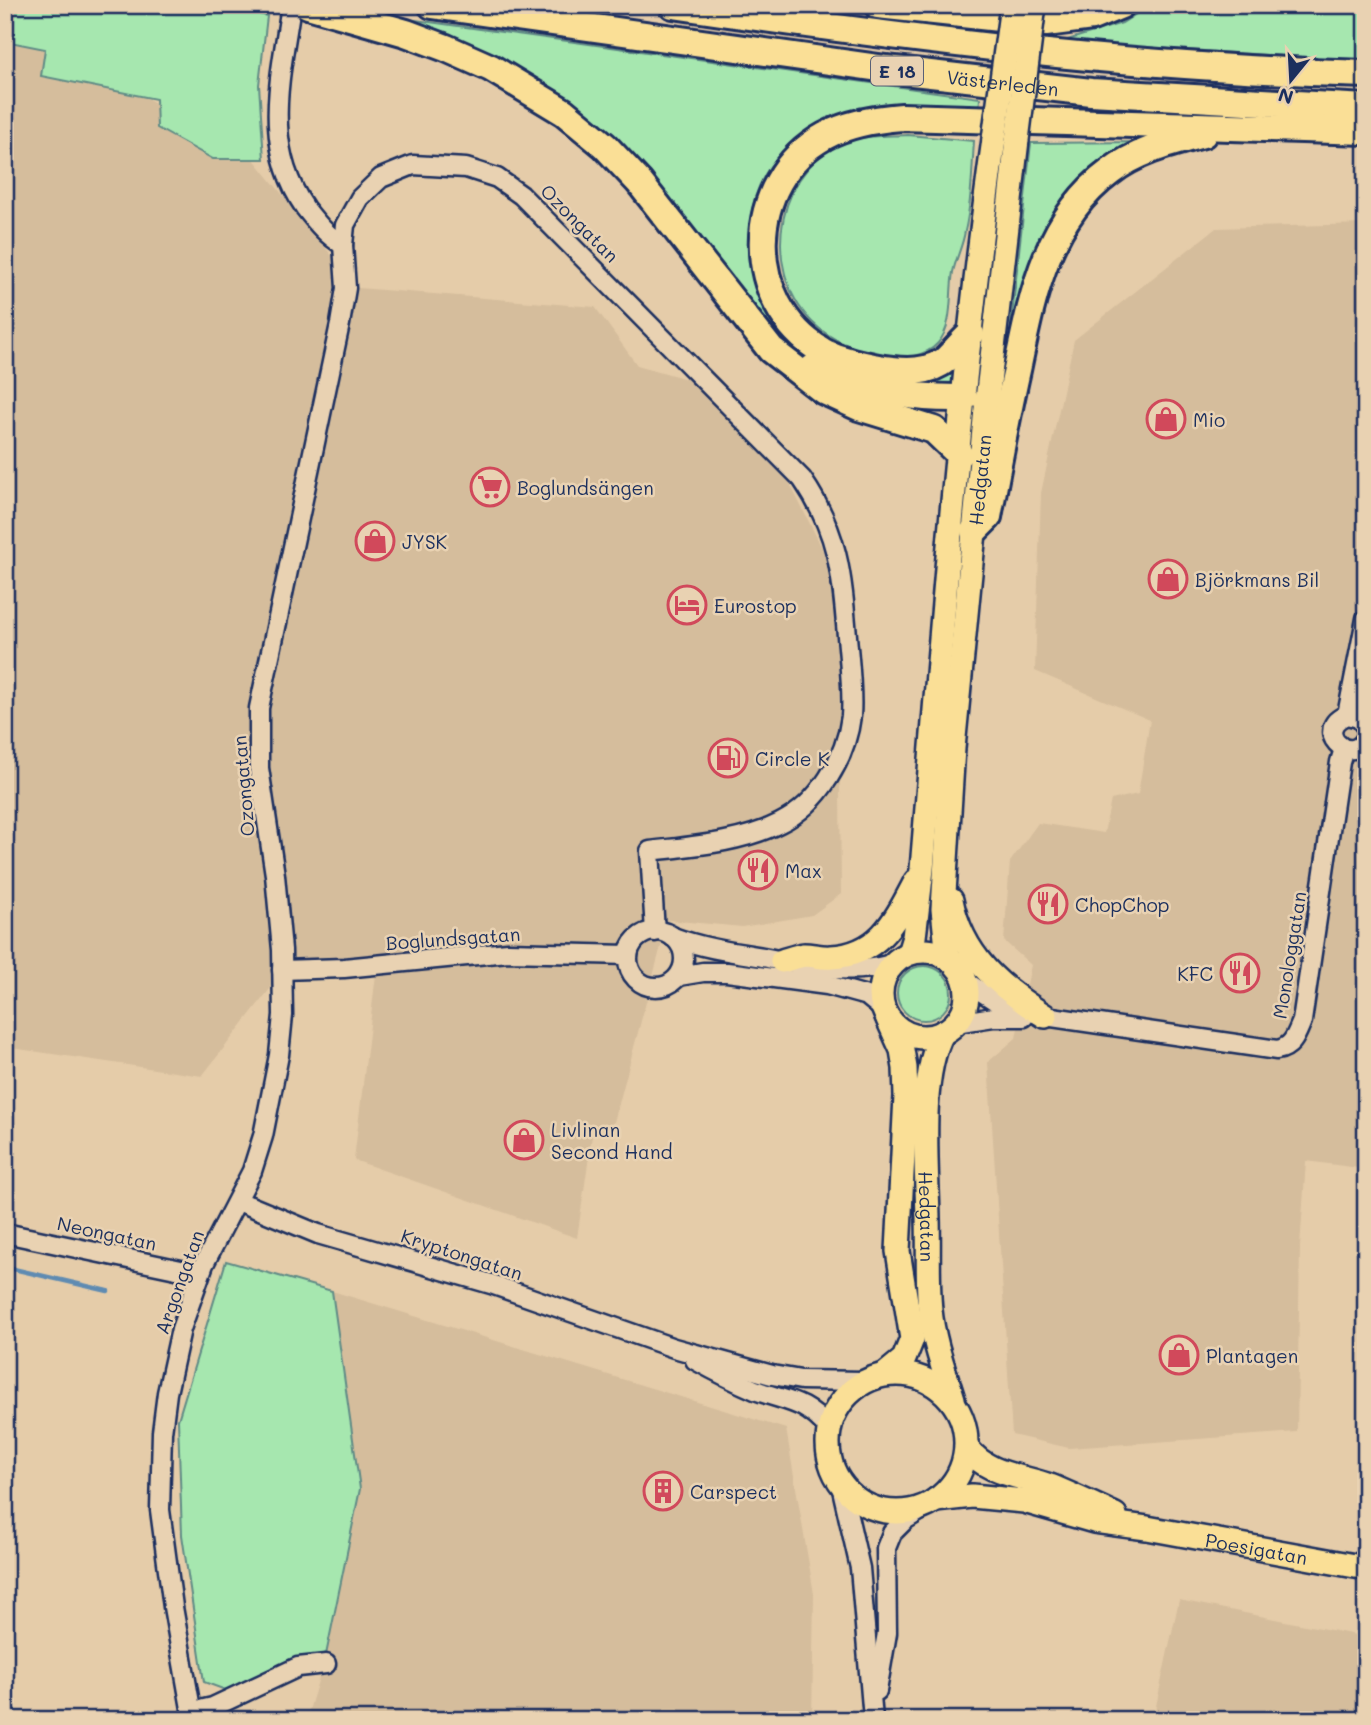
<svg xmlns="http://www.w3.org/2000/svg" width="1371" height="1725" font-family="Mali,sans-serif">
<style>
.built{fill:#d5bd9c}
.green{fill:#a6e7af;stroke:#608b86;stroke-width:2}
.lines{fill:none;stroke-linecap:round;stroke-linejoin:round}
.stream{stroke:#5e8bb2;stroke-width:4.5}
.minor-casing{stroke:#1b2f5e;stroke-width:23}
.major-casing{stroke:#1b2f5e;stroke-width:28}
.highway-casing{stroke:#1b2f5e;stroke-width:32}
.minor{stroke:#e9d2b2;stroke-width:18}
.major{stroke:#fadf96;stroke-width:23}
.highway{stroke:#fadf96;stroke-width:26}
.major-bridge-casing{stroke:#1b2f5e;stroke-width:28;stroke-linecap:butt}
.major-bridge{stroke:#fadf96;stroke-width:23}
.labels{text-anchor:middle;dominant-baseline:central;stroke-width:5;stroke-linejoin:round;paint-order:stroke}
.shield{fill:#e9d2b2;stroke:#596077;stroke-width:2}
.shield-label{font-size:18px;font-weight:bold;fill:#1b2f5e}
.street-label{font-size:19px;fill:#1b2f5e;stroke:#e9d2b2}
.poi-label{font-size:19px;fill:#1b2f5e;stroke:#e9d2b2;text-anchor:start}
</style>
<rect width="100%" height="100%" fill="#e5cca9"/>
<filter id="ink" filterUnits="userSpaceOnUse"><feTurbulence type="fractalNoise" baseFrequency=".0143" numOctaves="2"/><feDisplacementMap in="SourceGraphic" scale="14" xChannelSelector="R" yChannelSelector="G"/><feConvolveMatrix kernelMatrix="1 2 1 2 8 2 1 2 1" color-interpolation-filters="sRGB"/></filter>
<g filter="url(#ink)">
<!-- built -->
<g class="built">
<polygon points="5,33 29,36 248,152 358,288 595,307 637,365 694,381 789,482 832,568 839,683 841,894 812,915 742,927 668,920 614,1122 592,1136 577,1238 354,1160 378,957 291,962 202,1076 5,1047"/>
<polygon points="1366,224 1366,1169 1306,1161 1300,1247 1297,1432 1069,1448 1012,1435 988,1062 1016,1038 1031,965 1004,941 1010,862 1038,823 1104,833 1111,800 1138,794 1150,720 1035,671 1041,493 1074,340 1216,228"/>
<polygon points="332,1291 786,1429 814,1594 812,1720 306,1720 326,1655 360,1489"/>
<polygon points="1179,1600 1366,1637 1366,1720 1153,1720"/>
</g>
<!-- green -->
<g class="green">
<polygon points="5,5 220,5 267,16 259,85 264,159 213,159 157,128 156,99 41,76 45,49 5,41"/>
<polygon points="1150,5 1366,5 1366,61 1061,42 1122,23"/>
<path d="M379,15L980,98L979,112C946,110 905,104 873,107C816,113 763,153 752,210C748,232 744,262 756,283C760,290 769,297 774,303C791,321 807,339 824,358L954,367L952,391L817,363L776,332L748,306L626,158Z"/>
<path d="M908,135L974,141C972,170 972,202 965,231C963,245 956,258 953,272C949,295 954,324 938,343C925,358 901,359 883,356C857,350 832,342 812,322C758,268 776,160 855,139C871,135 891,136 908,135Z"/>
<polygon points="1148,142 1083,187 1000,423 1031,143"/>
<circle cx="924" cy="993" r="27"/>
<polygon points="226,1261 332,1291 360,1489 326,1655 295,1658 228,1691 204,1682 182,1535 178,1420"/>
</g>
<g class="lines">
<!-- stream -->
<polyline class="stream" points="5,1267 108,1291"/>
<defs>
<g id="minor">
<path d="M291,5C281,76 261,144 305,208C316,222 327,236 343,245"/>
<polyline points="1347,715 1366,619"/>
<path d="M1366,727L1359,718L1347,715C1311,728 1350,769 1366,738"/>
<circle cx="656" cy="959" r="28"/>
<path d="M673,937C703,948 732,952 763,957C807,966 848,976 892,964"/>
<polyline points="282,970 344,968 508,952 628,955"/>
<polyline points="679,976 703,972 727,972 827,985 867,996 883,1009"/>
<path d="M965,981L997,1002L1045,1016L1277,1050C1293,1047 1296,1035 1302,1021L1340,762L1344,749"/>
<polyline points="955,1023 994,1017 1024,1017"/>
<polyline points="238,1201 318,1234 491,1284 674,1348 772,1375 801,1380 864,1381"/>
<polyline points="5,1233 200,1274"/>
<path d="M695,1360C715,1371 734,1381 755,1390C787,1402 804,1400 828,1428"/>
<polyline points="841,1485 860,1568 873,1719"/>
<polyline points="877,1691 887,1633 886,1548 892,1533 905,1520 926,1507"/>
<polyline points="191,1712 213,1707 298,1667 326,1664"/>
<path d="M193,1720L173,1607L160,1510L162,1432L167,1393L181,1329L204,1264L252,1171L263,1136L279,1055L283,1015L282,950L275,875L259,768V708L340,324L346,288L343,245L345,225L360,198L381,178L413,165L466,168L497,178L521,195L802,479C838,531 842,574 847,636C849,661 853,690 851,716C846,758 819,804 780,823C741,843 692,846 650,851L655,932"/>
</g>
<g id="major">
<path d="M951,900C962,956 999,987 1045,1016"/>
<circle cx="924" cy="994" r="43"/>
<path d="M909,953L914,937L922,869C942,626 960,381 994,139"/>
<path id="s1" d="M948,958L943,909L953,748L986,409L1017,140"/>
<path d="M782,961C789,959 797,956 804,955C813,955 822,958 831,957C880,955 896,919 916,881"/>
<path id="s2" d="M943,1032C918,1076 927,1167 928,1218C929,1249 927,1280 930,1310C933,1340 944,1370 953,1399"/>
<polyline points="887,1373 904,1359 912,1339 898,1251 906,1096 905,1068 902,1050 888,1019"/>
<circle cx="897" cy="1443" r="69"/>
<path d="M967,1448C988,1475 1019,1475 1050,1486C1072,1495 1093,1505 1115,1515"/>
<path id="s3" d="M936,1500L972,1496L1024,1501L1094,1521L1147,1528L1366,1568"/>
</g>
<g id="highway">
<polyline points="308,5 406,33 446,48 491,68 564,112 605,146 639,182 771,350 824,391 859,407 934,430 959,454"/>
<path id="s4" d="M432,5L886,69L1091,92L1366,108"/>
<path d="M673,5C903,39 1133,68 1366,74"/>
<polyline points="878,5 1046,23 1092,17 1121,5"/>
<path d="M971,334C962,341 948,360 941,363C921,375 894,371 873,367C856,363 838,360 822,351C742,303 743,181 825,136C849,123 876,119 902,117L1366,131"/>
<path d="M813,368C858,390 914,399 964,398"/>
<path d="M974,531L988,517C997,468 1006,419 1017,370C1032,298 1046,219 1110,172C1137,151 1170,143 1203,134"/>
</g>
</defs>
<!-- minor casing -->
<use href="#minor" class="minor-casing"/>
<!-- major casing -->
<use href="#major" class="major-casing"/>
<!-- highway casing -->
<use href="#highway" class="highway-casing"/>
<!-- minor -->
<use href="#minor" class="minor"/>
<!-- major -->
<use href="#major" class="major"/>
<!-- highway -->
<use href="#highway" class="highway"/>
<defs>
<g id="major-bridge">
<polyline points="994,139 1012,5"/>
<polyline points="1017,140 1034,5"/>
</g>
</defs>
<!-- major-bridge casing -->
<use href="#major-bridge" class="major-bridge-casing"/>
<!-- major-bridge -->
<use href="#major-bridge" class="major-bridge"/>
</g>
</g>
<!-- icons -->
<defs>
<symbol id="shop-ring" viewBox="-11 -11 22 22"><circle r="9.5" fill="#e9d2b2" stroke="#d1495b" stroke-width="1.5"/><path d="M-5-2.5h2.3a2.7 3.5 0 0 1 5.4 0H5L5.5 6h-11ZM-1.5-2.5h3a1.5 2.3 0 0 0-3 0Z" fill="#d1495b"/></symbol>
<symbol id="supermarket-ring" viewBox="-11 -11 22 22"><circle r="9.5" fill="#e9d2b2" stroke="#d1495b" stroke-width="1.5"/><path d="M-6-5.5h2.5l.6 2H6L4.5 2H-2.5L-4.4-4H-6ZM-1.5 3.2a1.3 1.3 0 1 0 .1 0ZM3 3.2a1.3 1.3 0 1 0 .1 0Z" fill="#d1495b"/></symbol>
<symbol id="hotel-ring" viewBox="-11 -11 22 22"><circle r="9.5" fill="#e9d2b2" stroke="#d1495b" stroke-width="1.5"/><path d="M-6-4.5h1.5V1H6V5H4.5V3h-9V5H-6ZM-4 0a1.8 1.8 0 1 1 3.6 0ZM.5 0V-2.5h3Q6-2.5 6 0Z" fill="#d1495b"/></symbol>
<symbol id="fuel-ring" viewBox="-11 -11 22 22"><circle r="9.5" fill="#e9d2b2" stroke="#d1495b" stroke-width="1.5"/><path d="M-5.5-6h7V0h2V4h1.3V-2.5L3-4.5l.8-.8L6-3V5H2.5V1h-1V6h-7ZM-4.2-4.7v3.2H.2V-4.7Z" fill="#d1495b"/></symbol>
<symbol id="restaurant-ring" viewBox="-11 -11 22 22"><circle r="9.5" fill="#e9d2b2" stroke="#d1495b" stroke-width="1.5"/><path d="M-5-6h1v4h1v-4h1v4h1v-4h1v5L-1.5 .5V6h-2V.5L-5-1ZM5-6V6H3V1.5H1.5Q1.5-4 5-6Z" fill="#d1495b"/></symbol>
<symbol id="building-ring" viewBox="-11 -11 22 22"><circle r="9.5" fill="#e9d2b2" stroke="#d1495b" stroke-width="1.5"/><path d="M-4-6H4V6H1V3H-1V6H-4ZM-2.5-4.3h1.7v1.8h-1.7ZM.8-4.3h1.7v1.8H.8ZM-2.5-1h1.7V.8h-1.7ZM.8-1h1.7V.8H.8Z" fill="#d1495b"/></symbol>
</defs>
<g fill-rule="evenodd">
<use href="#shop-ring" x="1144" y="397" width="44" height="44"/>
<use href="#supermarket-ring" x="468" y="465" width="44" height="44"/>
<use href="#shop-ring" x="353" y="519" width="44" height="44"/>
<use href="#shop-ring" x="1146" y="557" width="44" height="44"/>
<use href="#hotel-ring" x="665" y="583" width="44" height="44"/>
<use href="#fuel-ring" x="706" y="736" width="44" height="44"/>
<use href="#restaurant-ring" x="736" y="848" width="44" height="44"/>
<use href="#restaurant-ring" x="1026" y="882" width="44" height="44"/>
<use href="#restaurant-ring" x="1218" y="951" width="44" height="44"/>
<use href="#shop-ring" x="502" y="1118" width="44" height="44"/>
<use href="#shop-ring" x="1157" y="1333" width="44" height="44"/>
<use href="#building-ring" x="641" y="1469" width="44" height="44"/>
</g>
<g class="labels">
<!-- shield labels -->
<rect class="shield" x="871" y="56.5" width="52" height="29" rx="5"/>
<g class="shield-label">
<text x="897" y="71">E 18</text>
</g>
<!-- street labels -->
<g class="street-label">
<text stroke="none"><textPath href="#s4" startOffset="576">Västerleden</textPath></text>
<text transform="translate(580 223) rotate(45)">Ozongatan</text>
<text stroke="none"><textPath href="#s1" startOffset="480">Hedgatan</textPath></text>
<text transform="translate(243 786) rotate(-95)">Ozongatan</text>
<text transform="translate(453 938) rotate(-4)">Boglundsgatan</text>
<text transform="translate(1289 955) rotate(-81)">Monologgatan</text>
<text stroke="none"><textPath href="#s2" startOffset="187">Hedgatan</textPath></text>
<text transform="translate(107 1233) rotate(12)">Neongatan</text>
<text transform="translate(462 1254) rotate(18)">Kryptongatan</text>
<text transform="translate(179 1282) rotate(-70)">Argongatan</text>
<text stroke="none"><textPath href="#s3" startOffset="326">Poesigatan</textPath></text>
</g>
<!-- poi labels -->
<g class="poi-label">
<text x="1193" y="419">Mio</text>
<text x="517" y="487">Boglundsängen</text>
<text x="402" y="541">JYSK</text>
<text x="1195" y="579">Björkmans Bil</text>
<text x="714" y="605">Eurostop</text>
<text x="755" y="758">Circle K</text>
<text x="785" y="870">Max</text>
<text x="1075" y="904">ChopChop</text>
<text x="1213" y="973" text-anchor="end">KFC</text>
<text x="551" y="1129">Livlinan<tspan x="551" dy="22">Second Hand</tspan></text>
<text x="1206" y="1355">Plantagen</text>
<text x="690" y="1491">Carspect</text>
</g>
</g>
<!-- margin -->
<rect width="1371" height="1725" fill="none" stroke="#e9d2b2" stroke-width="28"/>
<rect x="14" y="14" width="1343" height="1697" fill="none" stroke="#1b2f5e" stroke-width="2.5" filter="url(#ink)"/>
<!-- north arrow -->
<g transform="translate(1291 80) rotate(198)" stroke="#e9d2b2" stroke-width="5" paint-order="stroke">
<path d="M0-5L12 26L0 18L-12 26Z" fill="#1b2f5e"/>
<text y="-10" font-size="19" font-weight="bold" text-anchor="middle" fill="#1b2f5e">N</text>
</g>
</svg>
